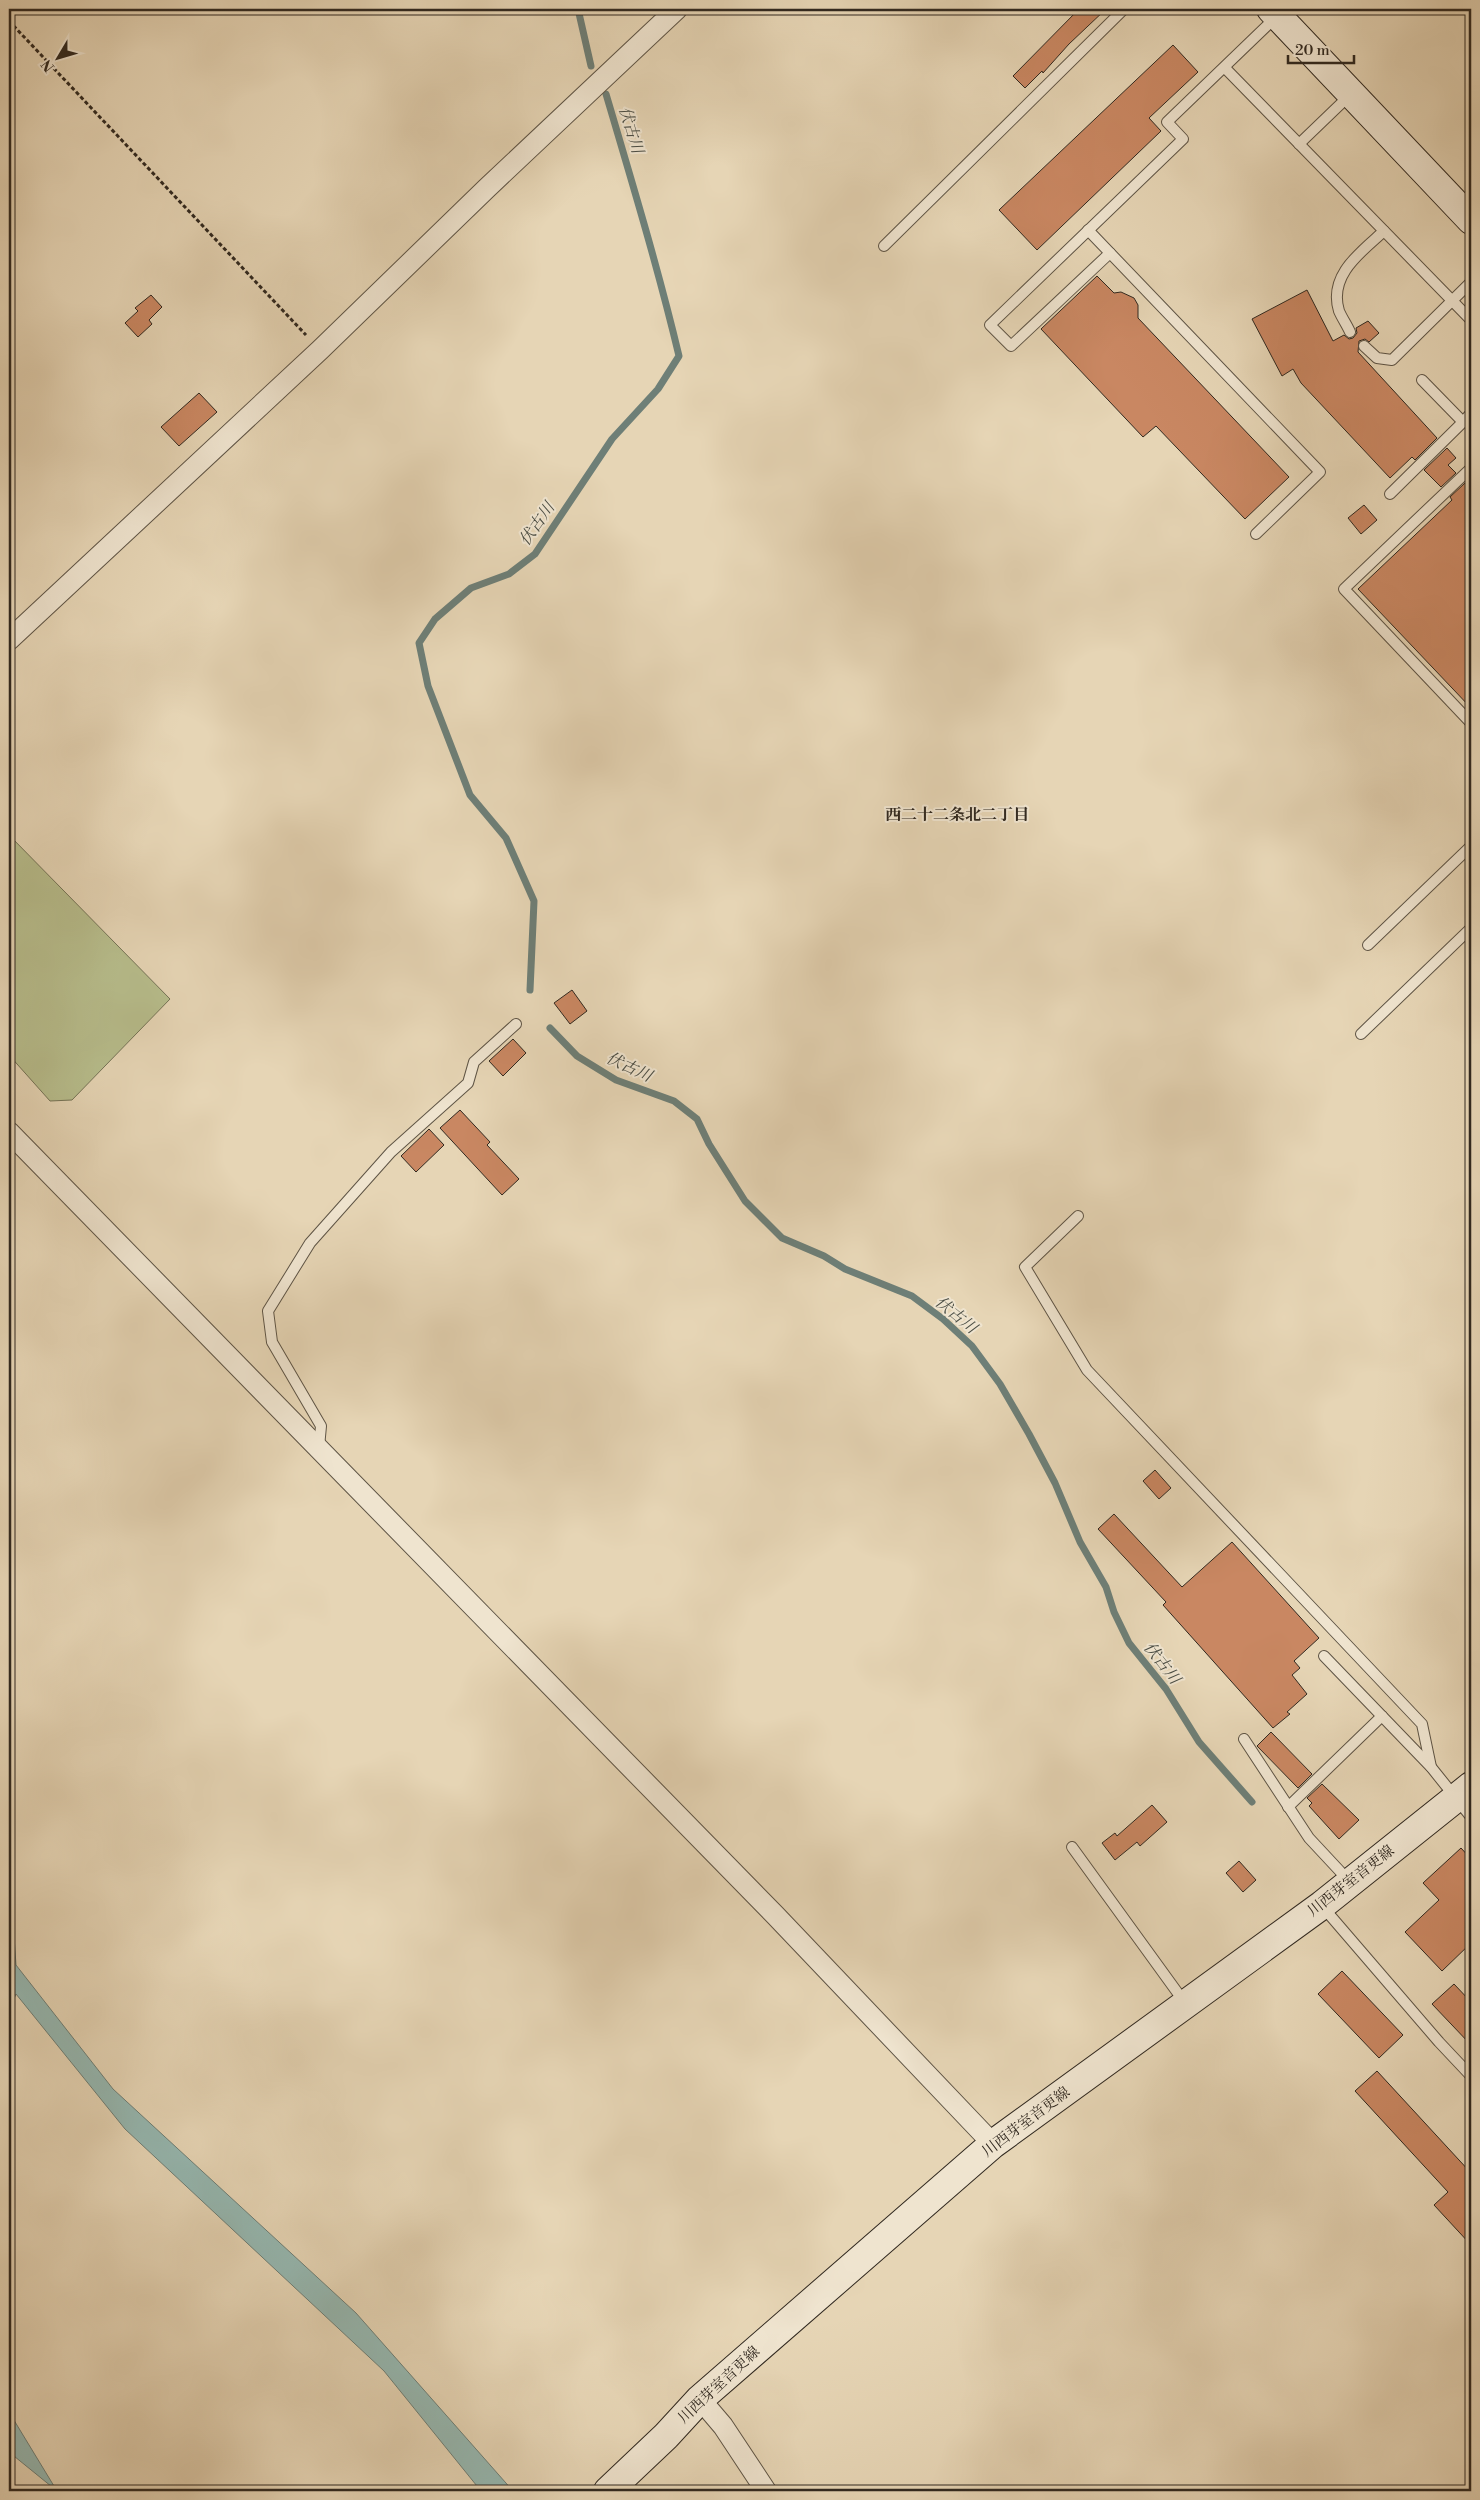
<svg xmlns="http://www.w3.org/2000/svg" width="1480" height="2500" font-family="'Libre Bodoni','Noto Serif JP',serif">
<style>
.green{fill:#b7bd8c;stroke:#747356}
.water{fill:#96b8b1;stroke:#6e7f77}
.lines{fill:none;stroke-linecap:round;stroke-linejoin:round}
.stream{stroke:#6e7f77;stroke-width:7}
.building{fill:#c98762;stroke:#312920}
.lane-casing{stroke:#5e5445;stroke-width:12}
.street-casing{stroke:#5e5445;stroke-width:22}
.secondary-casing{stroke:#312920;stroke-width:30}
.path{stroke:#312920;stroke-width:3;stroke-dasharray:4 2.5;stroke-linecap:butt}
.lane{stroke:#efe4cf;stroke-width:10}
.street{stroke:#efe4cf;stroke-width:20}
.secondary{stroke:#efe4cf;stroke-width:28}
.labels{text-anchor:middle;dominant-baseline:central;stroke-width:4;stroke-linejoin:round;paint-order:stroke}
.street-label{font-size:15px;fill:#312920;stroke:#efe4cf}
.water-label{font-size:16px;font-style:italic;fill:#4a4d44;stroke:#efe4cf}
.neighbourhood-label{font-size:16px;font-weight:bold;fill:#312920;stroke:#efe4cf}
</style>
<rect width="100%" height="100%" fill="#e6d5b5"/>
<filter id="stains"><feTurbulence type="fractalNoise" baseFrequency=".004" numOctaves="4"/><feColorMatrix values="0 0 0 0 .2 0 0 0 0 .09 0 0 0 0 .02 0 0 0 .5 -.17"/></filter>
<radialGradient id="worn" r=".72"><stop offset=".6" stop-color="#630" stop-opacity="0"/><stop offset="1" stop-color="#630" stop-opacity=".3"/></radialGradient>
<!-- green -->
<polygon class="green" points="9,835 170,999 72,1100 50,1101 9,1055"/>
<!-- water -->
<g class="water">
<polygon points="9,1864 16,1965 113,2089 356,2313 513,2491 481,2491 384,2371 125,2129 16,1994 9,2011"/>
<polygon points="9,2412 57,2491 9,2452"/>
</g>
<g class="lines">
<!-- stream -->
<g class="stream">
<polyline points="578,9 591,66"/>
<path d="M530,990L534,901L506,838L470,795L428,686L419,643L435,619L471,588L509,574L535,554L612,439L658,389L679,356C658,268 632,182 606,94"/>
<polyline points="550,1028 577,1056 616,1080 674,1101 697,1119 709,1144 745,1201 782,1238 824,1256 845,1269 912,1296 943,1319 972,1346 1000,1384 1029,1434 1055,1483 1080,1542 1106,1587 1114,1612 1129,1643 1166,1689 1199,1742 1252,1802"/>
</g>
</g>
<!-- building -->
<g class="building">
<polygon points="1079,9 1106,9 1069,44 1043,73 1042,71 1025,88 1013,76"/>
<polygon points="1173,45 1198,72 1149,118 1161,131 1037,250 999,210"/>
<polygon points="1097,276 1114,293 1121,292 1134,298 1138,305 1138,318 1289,477 1245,519 1156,426 1143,437 1041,329"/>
<polygon points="1307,290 1333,341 1344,335 1349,339 1353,338 1357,333 1356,328 1368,321 1379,333 1369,342 1365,339 1359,341 1358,352 1437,438 1415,460 1412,457 1390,478 1301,383 1293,369 1282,376 1252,319"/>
<polygon points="151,295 162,307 149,320 152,324 138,337 125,323 138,311 135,308"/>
<polygon points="199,393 217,412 179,446 161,427"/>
<polygon points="1447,448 1456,458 1448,465 1456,473 1441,487 1424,470"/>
<polygon points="1471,482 1471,708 1358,589 1452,500 1450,497 1465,483 1467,485"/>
<polygon points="1364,505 1377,520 1361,534 1348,518"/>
<polygon points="572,990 587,1011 570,1024 554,1003"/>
<polygon points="513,1039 526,1053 503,1076 489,1061"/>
<polygon points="460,1110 490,1142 487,1145 519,1179 502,1195 440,1128"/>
<polygon points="429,1129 444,1145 416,1172 401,1156"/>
<polygon points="1155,1470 1171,1488 1159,1499 1143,1481"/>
<polygon points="1114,1514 1182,1587 1232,1542 1319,1638 1294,1661 1300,1668 1292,1675 1307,1694 1287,1712 1290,1714 1273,1728 1163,1605 1166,1602 1098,1529"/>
<polygon points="1271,1732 1312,1774 1298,1788 1257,1746"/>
<polygon points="1322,1784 1359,1820 1339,1839 1309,1806 1312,1803 1307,1798"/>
<polygon points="1152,1805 1167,1822 1140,1846 1137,1842 1115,1860 1102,1843 1115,1833 1117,1836"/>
<polygon points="1461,1848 1471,1859 1471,1943 1442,1971 1405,1932 1439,1900 1423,1883"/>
<polygon points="1239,1861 1256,1880 1243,1892 1226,1873"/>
<polygon points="1342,1971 1403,2035 1379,2058 1318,1994"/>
<polygon points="1454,1984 1471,2002 1471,2045 1432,2004"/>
<polygon points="1377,2071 1471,2173 1471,2245 1434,2205 1448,2192 1355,2091"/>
</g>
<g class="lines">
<defs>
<g id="lane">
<polyline points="1225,68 1471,320"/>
<polyline points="1299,144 1351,94"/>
<polyline points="1088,230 1320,472 1256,534"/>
<polyline points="884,246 1124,9"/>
<polyline points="1110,253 1011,346 990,325 1183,139 1167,122 1276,17"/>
<path d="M1350,332C1347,325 1342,318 1339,311C1328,275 1361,252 1384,231"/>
<polyline points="1364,346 1377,358 1392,360 1471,282"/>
<polyline points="1422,380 1463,422 1471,413"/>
<polyline points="1471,468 1344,589 1471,723"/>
<polyline points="1390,494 1463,422"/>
<polyline points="1368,945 1471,846"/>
<polyline points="1361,1034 1471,928"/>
<polyline points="1078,1216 1025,1267 1087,1370 1422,1724 1431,1767"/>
<polyline points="319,1447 321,1426 272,1342 268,1311 310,1243 391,1152 468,1083 474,1062 516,1024"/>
<polyline points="1324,1656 1431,1767 1471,1817"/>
<polyline points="1244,1739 1309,1838 1350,1882"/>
<polyline points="1288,1807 1382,1716"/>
<polyline points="1072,1847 1185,2003"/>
<polyline points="1322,1906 1439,2042 1471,2076"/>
</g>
<g id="street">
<polyline points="9,640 320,350 487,188 677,9"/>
<polyline points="9,1132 775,1915 993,2144"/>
<polyline points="700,2399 723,2426 766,2491"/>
</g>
<g id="secondary">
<polyline points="1271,9 1471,220"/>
<polyline points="608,2491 666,2436 700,2399 993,2144 1322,1905 1471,1786"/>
</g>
</defs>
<!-- lane casing -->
<use href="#lane" class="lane-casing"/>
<!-- street casing -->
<use href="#street" class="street-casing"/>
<!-- secondary casing -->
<use href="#secondary" class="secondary-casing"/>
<!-- path -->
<polyline class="path" points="9,21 306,335"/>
<!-- lane -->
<use href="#lane" class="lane"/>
<!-- street -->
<use href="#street" class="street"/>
<!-- secondary -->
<use href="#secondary" class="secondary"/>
</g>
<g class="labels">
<!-- street labels -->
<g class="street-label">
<text transform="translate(1351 1881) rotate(-38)">川西芽室音更線</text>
<text transform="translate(1026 2122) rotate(-37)">川西芽室音更線</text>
<text transform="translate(719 2385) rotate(-43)">川西芽室音更線</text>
</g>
<!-- water labels -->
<g class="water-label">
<text transform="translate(631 130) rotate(73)">伏古川</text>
<text transform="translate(537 524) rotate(-55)">伏古川</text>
<text transform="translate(629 1067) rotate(25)">伏古川</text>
<text transform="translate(956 1315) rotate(39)">伏古川</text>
<text transform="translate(1162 1663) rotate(52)">伏古川</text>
</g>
<!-- neighbourhood labels -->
<g class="neighbourhood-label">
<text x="957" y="815">西二十二条北二丁目</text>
</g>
</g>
<!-- margin -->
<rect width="1480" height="2500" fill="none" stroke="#e6d5b5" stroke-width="30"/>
<rect x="10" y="10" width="1460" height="2480" fill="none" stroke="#312920" stroke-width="2.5"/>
<rect x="15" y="15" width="1450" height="2470" fill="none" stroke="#312920"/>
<!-- north arrow -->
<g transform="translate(58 58) rotate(232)" stroke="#efe4cf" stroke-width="4" paint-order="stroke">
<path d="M0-4L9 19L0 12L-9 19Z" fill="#312920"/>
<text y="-8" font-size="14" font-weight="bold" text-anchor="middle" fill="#312920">N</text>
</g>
<!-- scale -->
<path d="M1288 55v8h66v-8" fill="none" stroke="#312920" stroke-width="2.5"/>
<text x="1295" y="55" font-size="15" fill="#312920" stroke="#efe4cf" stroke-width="4" paint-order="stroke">20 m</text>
<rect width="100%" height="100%" filter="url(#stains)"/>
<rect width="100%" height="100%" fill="url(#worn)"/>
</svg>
